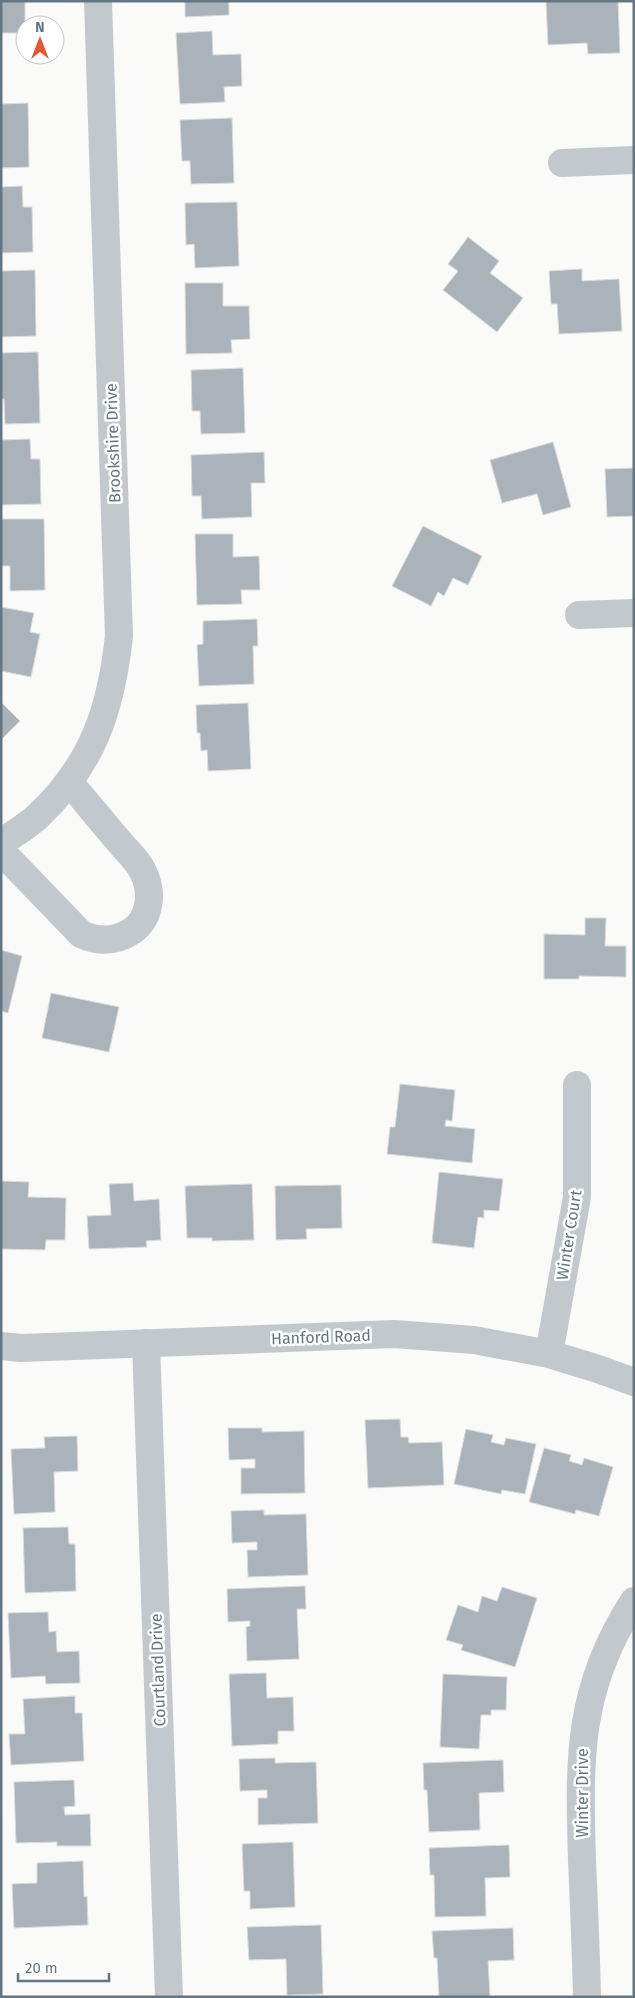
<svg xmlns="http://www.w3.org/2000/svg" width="635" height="1998" font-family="'Fira Sans',sans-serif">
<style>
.building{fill:#aab3b9;stroke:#dcdcda}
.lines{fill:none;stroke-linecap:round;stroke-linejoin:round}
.minor{stroke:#c3c8cc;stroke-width:28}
.labels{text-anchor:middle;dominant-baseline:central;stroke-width:5;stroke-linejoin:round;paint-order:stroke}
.street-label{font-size:16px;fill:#657683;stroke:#fff}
</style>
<rect width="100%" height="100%" fill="#fafaf8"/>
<!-- building -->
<g class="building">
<rect x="1" y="1" width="24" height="32"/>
<polygon points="185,1 229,1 229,15 185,17"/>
<polygon points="546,1 618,1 620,53 588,54 587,43 548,45"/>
<polygon points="212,31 213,55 241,54 242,86 224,87 225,102 180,104 176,33"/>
<polygon points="28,103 29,167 1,168 1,104"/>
<polygon points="232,118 234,183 191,184 190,161 182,161 180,120"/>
<polygon points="22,186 23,207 32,207 33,252 1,253 1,187"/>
<polygon points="237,202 239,266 195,268 194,244 186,245 185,203"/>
<polygon points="468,237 499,261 490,273 523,298 497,332 443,290 458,271 448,264"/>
<polygon points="582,269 582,281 619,279 622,331 559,334 557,304 551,304 549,271"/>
<polygon points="35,270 36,336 1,337 1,271"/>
<polygon points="185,283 223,283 223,306 249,306 250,339 231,340 232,353 186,354"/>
<polygon points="38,352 40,423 5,424 4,399 1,399 1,353"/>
<polygon points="243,368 245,433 201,434 200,411 192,411 191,370"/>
<polygon points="30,439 31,459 40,459 41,504 1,505 1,440"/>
<polygon points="553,442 571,507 543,515 537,494 502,503 490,460"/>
<polygon points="264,452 265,483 251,483 252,517 202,519 201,496 192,496 191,455"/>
<polygon points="634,468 634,516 607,517 605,469"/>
<polygon points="1,519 44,519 45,590 10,591 10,566 1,566"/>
<polygon points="423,526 482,556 468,585 453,578 444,596 438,592 431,606 392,586"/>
<polygon points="195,534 233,534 233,557 259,556 260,590 241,590 242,604 197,605"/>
<polygon points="1,607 34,613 30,632 40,634 31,677 1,671"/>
<polygon points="257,619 258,646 253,646 254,684 199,686 197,645 203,644 203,621"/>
<polygon points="1,702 20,721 1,740"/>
<polygon points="248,703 251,769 208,771 207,750 201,751 200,733 197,733 196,705"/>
<polygon points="585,918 606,918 605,946 626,946 626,977 579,976 579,979 544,979 544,934 585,935"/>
<polygon points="1,950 22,956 8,1013 1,1011"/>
<polygon points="51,993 119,1007 109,1052 42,1038"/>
<polygon points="400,1084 455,1090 452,1121 446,1120 445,1126 475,1129 472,1163 387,1154 390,1127 395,1127"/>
<polygon points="439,1172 503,1179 499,1211 484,1210 484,1218 478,1217 474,1248 432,1243"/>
<polygon points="1,1181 29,1182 28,1197 66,1198 65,1240 46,1240 45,1250 1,1249"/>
<polygon points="133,1183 134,1201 159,1199 161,1240 146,1241 147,1247 89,1249 87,1216 111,1215 109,1184"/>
<polygon points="252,1184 254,1240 212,1241 212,1238 187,1238 185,1186"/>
<polygon points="341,1185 342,1228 306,1229 307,1239 276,1240 275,1186"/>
<polygon points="400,1419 401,1437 408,1437 409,1443 442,1442 444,1485 368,1488 365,1420"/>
<polygon points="228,1428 262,1428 262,1432 304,1431 305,1493 241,1494 241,1468 255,1468 255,1459 229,1460"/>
<polygon points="466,1429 493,1435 491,1442 504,1445 506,1438 536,1444 525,1494 502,1490 501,1494 454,1484"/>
<polygon points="77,1436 78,1471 54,1472 55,1512 14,1514 11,1449 45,1448 44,1437"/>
<polygon points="544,1448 571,1455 569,1461 582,1465 584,1458 613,1467 599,1516 576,1510 575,1514 529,1502"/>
<polygon points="264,1510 264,1515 306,1514 308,1575 248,1577 247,1550 257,1550 257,1542 232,1543 231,1511"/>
<polygon points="68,1527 69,1544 75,1544 76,1591 25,1593 23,1528"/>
<polygon points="305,1586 306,1609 297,1609 299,1659 247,1661 246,1627 250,1626 250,1621 228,1622 227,1589"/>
<polygon points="502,1587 537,1598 515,1667 461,1650 463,1645 446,1640 458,1605 478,1612 482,1596 497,1601"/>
<polygon points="48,1612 49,1632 56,1631 57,1652 79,1651 80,1683 46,1684 45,1676 11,1678 8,1613"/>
<polygon points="266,1673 267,1698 293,1697 294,1731 278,1731 278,1744 232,1746 229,1674"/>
<polygon points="443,1674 507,1677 506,1710 491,1710 491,1715 481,1715 479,1749 440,1747"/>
<polygon points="75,1696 75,1713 82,1713 84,1761 11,1765 9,1734 25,1734 23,1699"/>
<polygon points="275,1758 275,1763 316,1762 318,1823 258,1825 258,1798 267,1798 267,1790 240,1791 239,1759"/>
<polygon points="503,1760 504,1792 479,1793 480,1830 429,1832 427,1790 424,1790 423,1763"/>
<polygon points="74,1780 75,1806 64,1807 65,1815 90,1814 91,1846 57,1846 57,1842 16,1843 14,1782"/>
<polygon points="293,1842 295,1907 250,1909 250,1891 244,1891 242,1844"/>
<polygon points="509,1845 510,1877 485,1878 486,1916 435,1917 434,1875 430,1875 429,1848"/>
<polygon points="83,1861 84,1897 87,1896 88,1925 14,1928 12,1884 37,1883 37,1863"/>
<polygon points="321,1925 323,1994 287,1995 286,1959 249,1960 247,1927"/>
<polygon points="513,1928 514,1960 488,1961 490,1997 439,1997 437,1958 434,1958 432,1931"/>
</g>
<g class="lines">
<!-- minor -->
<g class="minor">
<polyline points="562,163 634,160"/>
<polyline points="579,615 634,613"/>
<path d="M1,843C13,834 28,826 38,816C93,764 111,710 119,636L98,1"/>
<path d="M1,851L81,934C98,942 115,942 132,931C151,918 153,891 143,872C139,862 129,853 122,845C104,824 87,803 69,782"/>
<polyline points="146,1343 169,1997"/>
<polyline points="1,1346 21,1348 394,1334 474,1340 549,1354 598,1369 634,1382"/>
<polyline points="549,1354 577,1197 577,1085"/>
<path d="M587,1997C586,1951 584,1906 582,1860C579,1760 577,1688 634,1601"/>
</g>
</g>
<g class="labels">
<!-- street labels -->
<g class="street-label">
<text transform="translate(113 443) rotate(-92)">Brookshire Drive</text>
<text transform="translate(569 1235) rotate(-81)">Winter Court</text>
<text transform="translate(321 1337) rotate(-2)">Hanford Road</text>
<text transform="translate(158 1670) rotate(-92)">Courtland Drive</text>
<text transform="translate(582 1793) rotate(-90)">Winter Drive</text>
</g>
</g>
<!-- border -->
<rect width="635" height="1998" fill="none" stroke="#657683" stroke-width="5"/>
<!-- north arrow -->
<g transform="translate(40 40)"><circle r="24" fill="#ffffff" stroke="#c1c8cd"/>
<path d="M0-4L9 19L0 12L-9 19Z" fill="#e4572e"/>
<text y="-8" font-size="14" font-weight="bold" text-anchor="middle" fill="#657683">N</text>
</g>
<!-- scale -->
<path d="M18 1973v8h91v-8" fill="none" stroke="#657683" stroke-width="2.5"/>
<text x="25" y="1973" font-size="15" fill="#657683" stroke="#ffffff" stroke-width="4" paint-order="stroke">20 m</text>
</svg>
